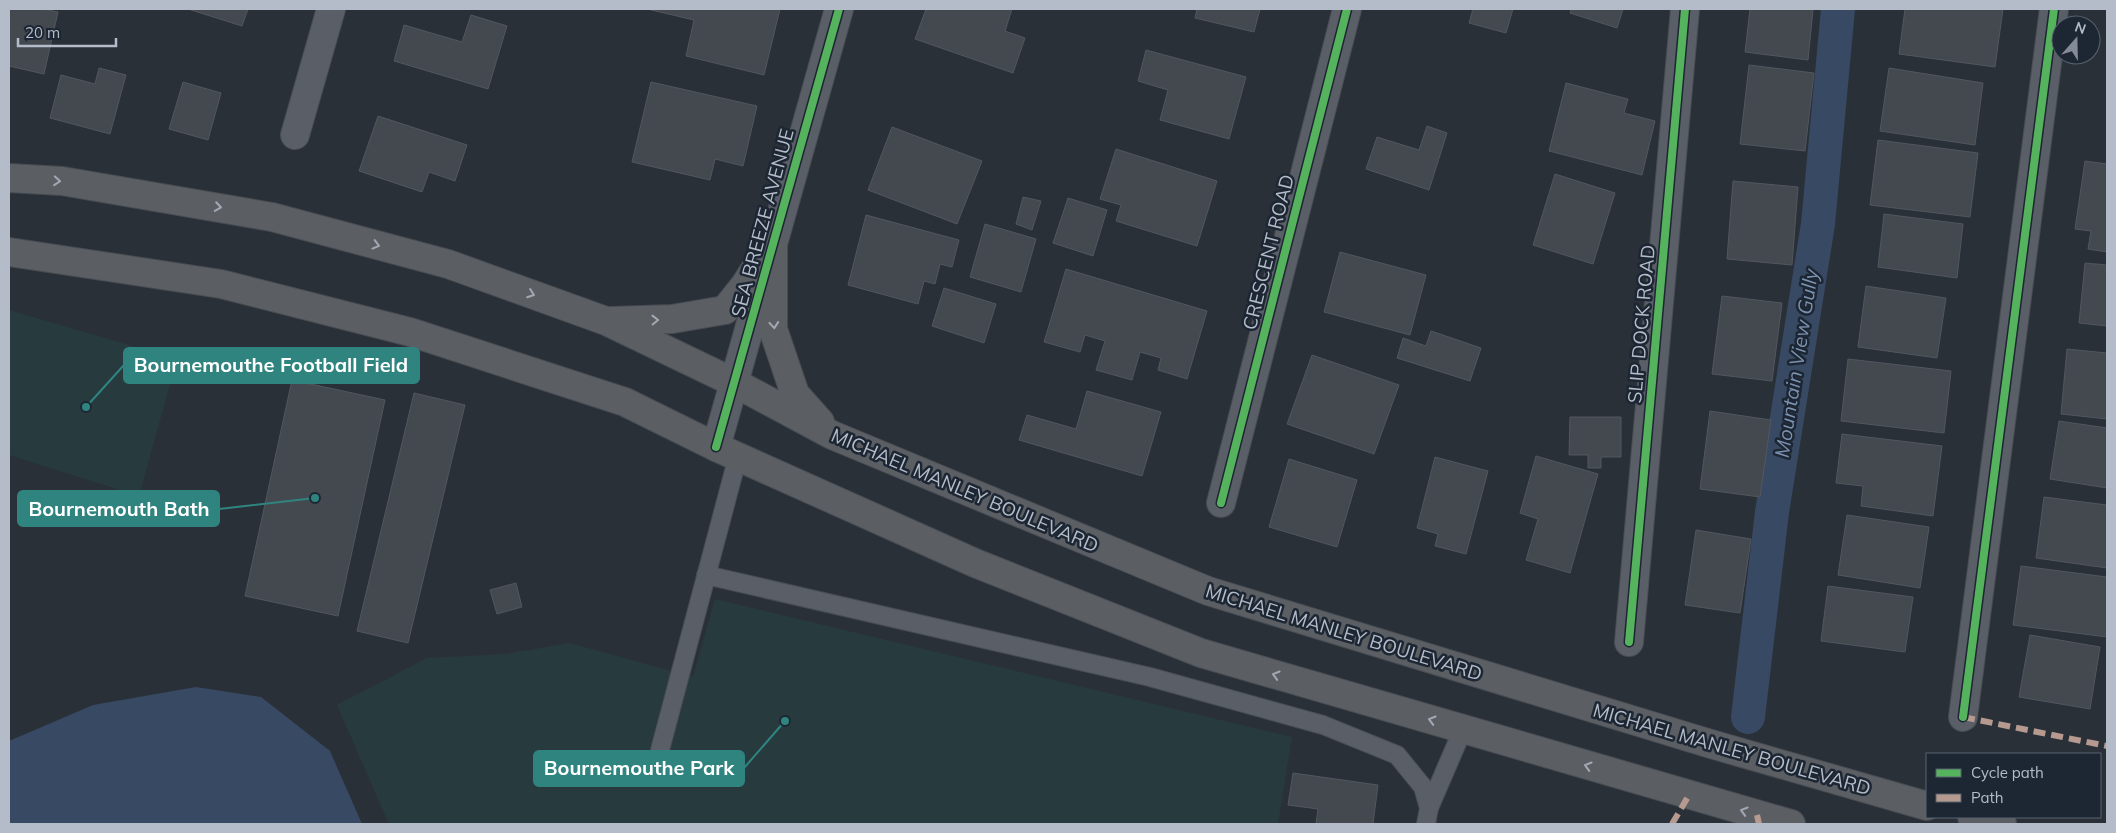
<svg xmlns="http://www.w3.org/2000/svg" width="2116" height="833" font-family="Mulish,sans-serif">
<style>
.green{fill:#273a3e}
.water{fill:#384963}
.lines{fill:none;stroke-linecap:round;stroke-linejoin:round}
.canal{stroke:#384963;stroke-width:34}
.building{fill:#444950;stroke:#52575f}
.service-casing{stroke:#484c53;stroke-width:20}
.minor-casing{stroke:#484c53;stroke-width:30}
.tertiary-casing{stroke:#484c53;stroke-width:30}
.trunk-casing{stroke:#474c53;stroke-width:30}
.service{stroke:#5a5e66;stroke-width:18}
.minor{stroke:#5a5e66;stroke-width:28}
.tertiary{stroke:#5a5e66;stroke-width:28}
.trunk{stroke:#5b5f64;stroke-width:28}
.quiet{stroke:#b69a8f;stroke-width:6;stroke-dasharray:12 6;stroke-linecap:butt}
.cycleway-casing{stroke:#1d2633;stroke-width:11}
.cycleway{stroke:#56b35d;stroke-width:8}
.oneway{stroke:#a2a9b5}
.labels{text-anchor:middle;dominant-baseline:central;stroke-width:5;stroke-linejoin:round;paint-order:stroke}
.street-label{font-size:19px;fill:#b4bcc9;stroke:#1d2633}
.water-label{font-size:20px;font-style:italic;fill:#7c92b1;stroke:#1d2633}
.leader{fill:none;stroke:#308480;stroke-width:2}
.callout-dot{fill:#308480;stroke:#1d2633;stroke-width:2}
.callout{fill:#308480;stroke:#308480;stroke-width:2}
.callout-label{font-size:20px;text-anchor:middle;font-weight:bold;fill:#fff}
</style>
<rect width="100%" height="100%" fill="#2a3038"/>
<!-- green -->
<g class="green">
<polygon points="9,310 177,359 139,496 9,455"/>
<polygon points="715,599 1292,737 1278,824 389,824 337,705 427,658 505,654 570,643 693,677"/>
</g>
<!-- water -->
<polygon class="water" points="196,687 261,697 330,751 362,824 9,824 9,741 93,705"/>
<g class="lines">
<!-- canal -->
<polyline class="canal" points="1748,717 1772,512 1818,224 1838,9"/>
</g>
<!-- building -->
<g class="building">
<polygon points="9,9 43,9 58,12 44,74 9,66"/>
<polygon points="188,9 248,9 242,26"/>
<polygon points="647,9 780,9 764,75 686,56 694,20"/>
<polygon points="926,9 1012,9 1005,31 1025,38 1013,73 915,39"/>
<polygon points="1197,9 1260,9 1254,32 1195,18"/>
<polygon points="1473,9 1513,9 1506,33 1469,23"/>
<polygon points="1571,9 1623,9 1617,28 1570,13"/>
<polygon points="1750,9 1813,9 1808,60 1745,52"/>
<polygon points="1905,9 2003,9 1995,67 1899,54"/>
<polygon points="471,15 507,26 488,89 394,61 404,25 462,42"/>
<polygon points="1146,50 1246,77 1229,139 1160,120 1168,90 1138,81"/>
<polygon points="1749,65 1814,73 1805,151 1740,144"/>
<polygon points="99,68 126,75 110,134 50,118 61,75 95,84"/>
<polygon points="1889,68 1983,83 1975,145 1880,131"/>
<polygon points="183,82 221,93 208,140 169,129"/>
<polygon points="651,82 757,106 743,166 715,159 710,180 632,162"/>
<polygon points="1566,83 1628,99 1624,113 1655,121 1642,175 1549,151"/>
<polygon points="378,116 467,145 455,181 429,172 422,192 359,171"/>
<polygon points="1427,126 1447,133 1429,190 1366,169 1377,137 1419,150"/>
<polygon points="892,127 982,161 957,224 868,190"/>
<polygon points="1878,140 1978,153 1970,217 1870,205"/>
<polygon points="1116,149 1217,181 1197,246 1116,221 1121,205 1100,199"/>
<polygon points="2085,161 2107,164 2107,252 2088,249 2091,231 2075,229"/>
<polygon points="1555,174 1615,193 1593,264 1533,245"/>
<polygon points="1733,181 1798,187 1792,265 1727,259"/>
<polygon points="1023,197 1041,201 1032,230 1016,224"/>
<polygon points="1068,198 1107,210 1093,256 1053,243"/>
<polygon points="1884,214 1963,224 1957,278 1878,267"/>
<polygon points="866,215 959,240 952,267 940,264 935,284 924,281 918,304 848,285"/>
<polygon points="985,224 1036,239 1021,292 970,277"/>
<polygon points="1340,252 1426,275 1410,335 1324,312"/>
<polygon points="2085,263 2107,265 2107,326 2079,323"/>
<polygon points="1066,269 1207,311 1187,379 1158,370 1161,358 1140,352 1132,380 1096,370 1105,341 1085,335 1080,352 1044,342"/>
<polygon points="1866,286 1946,298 1937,358 1858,347"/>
<polygon points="944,288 996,304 984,343 932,326"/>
<polygon points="1722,296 1782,303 1772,381 1712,374"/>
<polygon points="1431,331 1481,348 1470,381 1397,358 1403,338 1426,346"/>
<polygon points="2067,349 2107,353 2107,419 2061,414"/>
<polygon points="1312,355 1399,385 1374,454 1287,424"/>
<polygon points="1848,359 1951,371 1944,433 1841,421"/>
<polygon points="292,380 385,400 338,616 245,596"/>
<polygon points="1087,391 1161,412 1142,476 1019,440 1027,415 1076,429"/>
<polygon points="414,393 465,405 408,643 357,631"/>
<polygon points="1710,411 1771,420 1760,497 1700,489"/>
<polygon points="1570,417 1621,417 1621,457 1601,457 1601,468 1588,468 1588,455 1569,455"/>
<polygon points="2059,421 2107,428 2107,488 2050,479"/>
<polygon points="1842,434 1942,446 1933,516 1861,506 1863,486 1836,483"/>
<polygon points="1536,456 1598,474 1570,573 1526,560 1538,519 1520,513"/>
<polygon points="1435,457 1488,471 1466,554 1435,546 1438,534 1417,528"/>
<polygon points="1289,459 1357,480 1337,547 1269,527"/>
<polygon points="2044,497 2107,505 2107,568 2036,558"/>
<polygon points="1847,515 1929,527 1920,588 1838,575"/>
<polygon points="1696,530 1751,539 1740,613 1685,605"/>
<polygon points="2021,566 2107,577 2107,637 2013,625"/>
<polygon points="516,583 522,607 497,614 490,590"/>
<polygon points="1828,586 1913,597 1905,652 1821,641"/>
<polygon points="2030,635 2100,647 2090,709 2019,697"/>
<polygon points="1293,773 1378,785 1373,824 1316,824 1318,809 1288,805"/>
</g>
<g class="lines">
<defs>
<g id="service">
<polyline points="706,575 1150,677 1323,725 1397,755 1423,787 1429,808 1426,824"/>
<polyline points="660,750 738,456"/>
<polyline points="1429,808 1463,729"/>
</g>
<g id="minor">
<polyline points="295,135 331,9"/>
<polyline points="1221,503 1347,9"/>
<polyline points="1629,642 1685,9"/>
<polyline points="1963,717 2054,9"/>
</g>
<polyline id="tertiary" points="716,447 839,9"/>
<g id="trunk">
<polyline points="9,178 62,181 272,217 448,264 606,321 735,383 832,435 1208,591 1711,744 1927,806"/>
<polyline points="773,241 773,329 795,394 820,422"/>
<polyline points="9,252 221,284 410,332 625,402 716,447 975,563 1201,653 1791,824"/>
<polyline points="612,321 672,319 725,310 745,285 773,241"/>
<polyline points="1972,817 2002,824"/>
</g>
</defs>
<!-- service casing -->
<use href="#service" class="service-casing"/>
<!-- minor casing -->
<use href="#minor" class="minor-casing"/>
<!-- tertiary casing -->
<use href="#tertiary" class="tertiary-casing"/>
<!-- trunk casing -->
<use href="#trunk" class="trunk-casing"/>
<!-- service -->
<use href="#service" class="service"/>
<!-- minor -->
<use href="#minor" class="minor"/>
<!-- tertiary -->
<use href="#tertiary" class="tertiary"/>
<!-- trunk -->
<use href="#trunk" class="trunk"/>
<!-- quiet -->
<g class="quiet">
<polyline points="1963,717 2107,746"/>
<polyline points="1757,815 1759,824"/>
<polyline points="1672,824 1689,795"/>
</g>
<defs>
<g id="cycleway">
<polyline points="716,447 839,9"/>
<polyline points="1221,503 1347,9"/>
<polyline points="1629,642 1685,9"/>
<polyline points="1963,717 2054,9"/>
</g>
</defs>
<!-- cycleway casing -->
<use href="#cycleway" class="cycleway-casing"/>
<!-- cycleway -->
<use href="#cycleway" class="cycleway"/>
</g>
<!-- one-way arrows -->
<defs><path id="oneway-chevron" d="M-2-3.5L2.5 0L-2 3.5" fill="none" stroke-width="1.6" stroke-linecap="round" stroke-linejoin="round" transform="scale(1.25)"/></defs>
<g class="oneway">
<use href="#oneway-chevron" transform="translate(57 181) rotate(5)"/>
<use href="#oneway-chevron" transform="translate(218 207) rotate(9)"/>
<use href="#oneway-chevron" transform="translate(376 245) rotate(15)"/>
<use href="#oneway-chevron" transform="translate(531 294) rotate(20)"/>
<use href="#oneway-chevron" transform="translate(655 320) rotate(-1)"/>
<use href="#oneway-chevron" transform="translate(774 325) rotate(85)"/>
<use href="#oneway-chevron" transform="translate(1276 675) rotate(-164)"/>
<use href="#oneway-chevron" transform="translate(1432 720) rotate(-164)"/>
<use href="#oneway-chevron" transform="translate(1588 766) rotate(-164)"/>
<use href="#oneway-chevron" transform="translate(1744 811) rotate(-164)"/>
</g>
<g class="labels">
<!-- street labels -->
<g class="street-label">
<text transform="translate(762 223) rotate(-75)">SEA BREEZE AVENUE</text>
<text transform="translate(1268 252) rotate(-76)">CRESCENT ROAD</text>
<text transform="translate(1641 324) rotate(-85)">SLIP DOCK ROAD</text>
<text transform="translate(965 490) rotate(23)">MICHAEL MANLEY BOULEVARD</text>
<text transform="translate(1344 632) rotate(17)">MICHAEL MANLEY BOULEVARD</text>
<text transform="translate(1732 749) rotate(16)">MICHAEL MANLEY BOULEVARD</text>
</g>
<!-- water labels -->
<g class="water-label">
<text transform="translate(1796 363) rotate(-81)">Mountain View Gully</text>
</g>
</g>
<!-- callouts -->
<path class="leader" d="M86 407L124 365M315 498L219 509M785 721L744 768"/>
<g class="callout-dot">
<circle cx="86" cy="407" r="5"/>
<circle cx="315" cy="498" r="5"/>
<circle cx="785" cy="721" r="5"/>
</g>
<g class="callout">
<rect x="124" y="348" width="295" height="35" rx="5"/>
<rect x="18" y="491" width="201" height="35" rx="5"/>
<rect x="534" y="751" width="210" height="35" rx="5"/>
</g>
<g class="callout-label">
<text x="271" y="372">Bournemouthe Football Field</text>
<text x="119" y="516">Bournemouth Bath</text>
<text x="639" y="775">Bournemouthe Park</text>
</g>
<!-- border -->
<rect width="2116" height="833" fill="none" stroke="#b4bcc9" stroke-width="20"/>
<!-- legend -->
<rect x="1926" y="753" width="175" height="65" fill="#1d2633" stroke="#59626f"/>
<rect x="1936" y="769" width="25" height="8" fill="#56b35d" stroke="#59626f"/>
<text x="1971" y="778" font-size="15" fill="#b4bcc9">Cycle path</text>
<rect x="1936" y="794" width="25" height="8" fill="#b69a8f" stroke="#59626f"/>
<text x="1971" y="803" font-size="15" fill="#b4bcc9">Path</text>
<!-- north arrow -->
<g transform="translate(2076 40) rotate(20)"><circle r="24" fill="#1d2633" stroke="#59626f"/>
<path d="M0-4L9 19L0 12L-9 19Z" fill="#848b96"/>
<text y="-8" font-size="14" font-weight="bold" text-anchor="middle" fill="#b4bcc9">N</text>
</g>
<!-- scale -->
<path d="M18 38v8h98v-8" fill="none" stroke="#b4bcc9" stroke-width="2.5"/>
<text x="25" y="38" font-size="15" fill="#b4bcc9" stroke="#1d2633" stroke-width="4" paint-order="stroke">20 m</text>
</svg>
